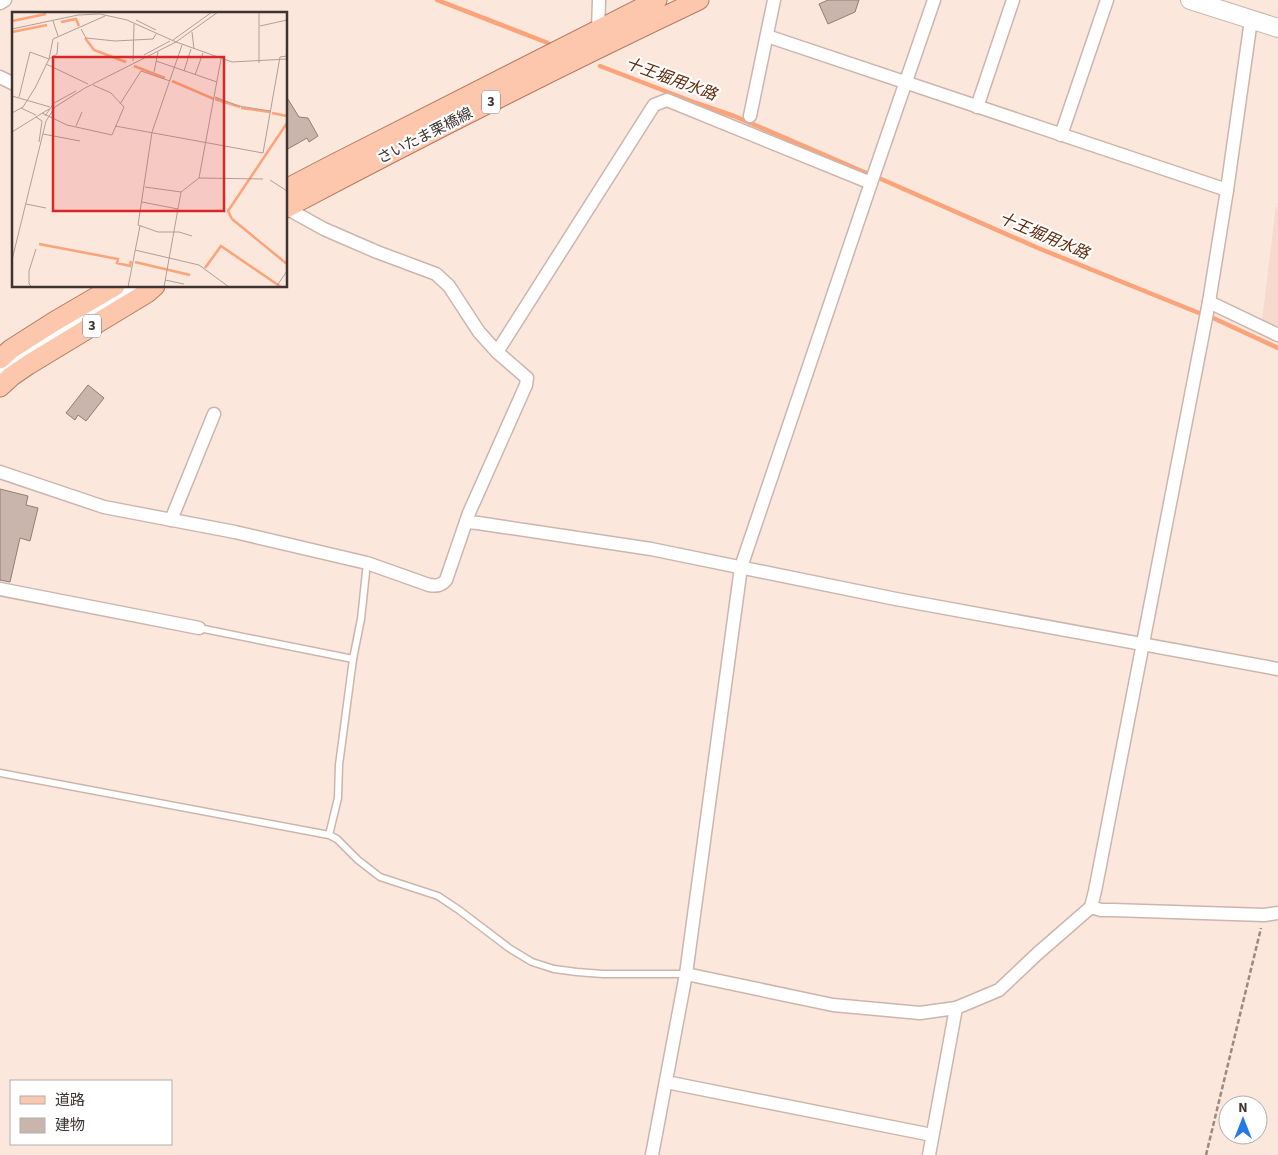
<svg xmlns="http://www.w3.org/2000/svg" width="1278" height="1155" font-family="'Source Sans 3','Noto Sans JP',sans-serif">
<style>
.built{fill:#f7dacd}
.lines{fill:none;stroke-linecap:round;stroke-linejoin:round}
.stream{stroke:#fba379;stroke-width:4.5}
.building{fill:#cab5ac;stroke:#917e75}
.lane-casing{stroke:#cbb6ad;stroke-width:9}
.street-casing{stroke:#cbb6ad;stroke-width:15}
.secondary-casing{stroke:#cbb6ad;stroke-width:20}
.primary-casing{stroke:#b87b5e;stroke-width:21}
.path{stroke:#998a84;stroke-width:2.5;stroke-dasharray:5 2.5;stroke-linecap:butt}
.lane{stroke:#fff;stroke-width:6}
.street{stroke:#fff;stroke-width:12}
.secondary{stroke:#fff;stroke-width:18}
.primary{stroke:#fdc7ad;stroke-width:19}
.labels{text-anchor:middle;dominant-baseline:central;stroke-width:4.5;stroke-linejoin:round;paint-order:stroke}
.shield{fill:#fff;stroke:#77716f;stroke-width:1}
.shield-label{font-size:14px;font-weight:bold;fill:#3d3431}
.street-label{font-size:15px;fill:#3d3431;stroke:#fff}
.water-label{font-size:16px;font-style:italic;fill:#602a0b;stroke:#fff}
.inset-river{fill:none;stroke:#fba379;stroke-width:2.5}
.inset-road{fill:none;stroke:#b09f98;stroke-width:1}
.view{fill:#d62828;fill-opacity:0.15;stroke:#d62828;stroke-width:2.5}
.inset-edge{fill:none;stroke:#3d3431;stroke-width:2.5}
</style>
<rect width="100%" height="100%" fill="#fce7dd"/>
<!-- built -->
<polygon class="built" points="1276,206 1278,207 1278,327 1262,320"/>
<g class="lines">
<!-- stream -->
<g class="stream">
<polyline points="437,0 548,43"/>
<polyline points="600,66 696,103 734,116 871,175"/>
<polyline points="881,179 1038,248 1199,313"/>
<polyline points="1211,317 1278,348"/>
</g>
</g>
<!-- building -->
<g class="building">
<polygon points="828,0 859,0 855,12 828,24 819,4"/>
<polygon points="286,96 299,117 308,118 318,136 309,142 307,138 286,150"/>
<polygon points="88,385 104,398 86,421 78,415 75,420 66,413"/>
<polygon points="0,489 28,496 26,505 38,508 30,541 20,538 10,582 0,580"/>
</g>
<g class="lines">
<defs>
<g id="lane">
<polyline points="199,628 353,659"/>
<polyline points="0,773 329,835 337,839 358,860 380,877 438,896 459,910 509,948 532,962 554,969 577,972 603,974 686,974"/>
<polyline points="329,835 338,798 339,765 353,659 361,619 367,563"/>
</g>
<g id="street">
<polyline points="0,3 5,0"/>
<polyline points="598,31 599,0"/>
<polyline points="767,36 1227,190"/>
<polyline points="0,77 14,84"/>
<polyline points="977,107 1013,0"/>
<polyline points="750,116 774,0"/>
<polyline points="1061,135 1107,0"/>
<polyline points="1209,302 1278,335"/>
<polyline points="497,352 654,105 667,100 871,183"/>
<path d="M0,472L104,507L235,532L367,563L429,585C436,586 441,586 446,580L469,513L526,385L527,378L497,352L479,332L449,286L436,274L377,252L324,229L286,208"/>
<polyline points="171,520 214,414"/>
<polyline points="466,522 478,523 651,549 896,599 1278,669"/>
<polyline points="0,589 199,628"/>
<polyline points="1091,907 1101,910 1113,910 1264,915 1278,913"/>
<polyline points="686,974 833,1005 920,1013 956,1008 999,990 1037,954 1091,907 1095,891 1209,302 1227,190 1251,20"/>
<polyline points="666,1082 932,1135"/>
<polyline points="652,1155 686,974 741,567 871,183 934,0"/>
<polyline points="929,1155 956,1008"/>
</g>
<g id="secondary">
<polyline points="1190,0 1278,28"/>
<polyline points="0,370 139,286"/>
</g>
<g id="primary">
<polyline points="286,189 332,165 657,0"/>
<path d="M286,208C422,136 560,66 699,0"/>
<polyline points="0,359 11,349 55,321 115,286"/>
<polyline points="0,387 12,376 28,365 147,293 155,286"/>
</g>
</defs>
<!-- lane casing -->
<use href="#lane" class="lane-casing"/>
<!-- street casing -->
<use href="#street" class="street-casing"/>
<!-- secondary casing -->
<use href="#secondary" class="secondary-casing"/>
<!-- primary casing -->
<use href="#primary" class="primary-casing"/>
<!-- path -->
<polyline class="path" points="1206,1155 1261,928"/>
<!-- lane -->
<use href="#lane" class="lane"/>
<!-- street -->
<use href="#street" class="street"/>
<!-- secondary -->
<use href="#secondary" class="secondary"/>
<!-- primary -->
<use href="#primary" class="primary"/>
</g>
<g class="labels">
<!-- shield labels -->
<g class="shield">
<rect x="482" y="90.5" width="18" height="23" rx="4"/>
<rect x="83" y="314.5" width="18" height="23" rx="4"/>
</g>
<g class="shield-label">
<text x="491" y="102">3</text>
<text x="92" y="326">3</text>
</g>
<!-- street labels -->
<g class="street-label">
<text transform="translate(425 136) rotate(-27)">さいたま栗橋線</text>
</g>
<!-- water labels -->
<g class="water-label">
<text transform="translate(671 79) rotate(20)">十王堀用水路</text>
<text transform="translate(1044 236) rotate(23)">十王堀用水路</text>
</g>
</g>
<!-- overview -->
<g transform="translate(12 12)">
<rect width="275" height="275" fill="#fce7dd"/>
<path class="inset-river" d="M0,9L34,2M49,10L64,7L67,14M0,20L35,13M73,26L82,38L114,50M122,54L153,66M160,69L202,87M203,87L228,95M229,96L258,100M260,101L275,104M275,111L216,199L220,207L275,252M27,232L106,247L105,251L118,254L119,249M123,250L178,263M193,256L209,234L269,275"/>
<path class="inset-road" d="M124,8L144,18M41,9L46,24M248,14L275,8M0,17L66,3L88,2L115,8L164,30L206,0M69,17L74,26L103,29L141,27L144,22M180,20L182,37M161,28L200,0M170,33L140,120L126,213L146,220H167L180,224M132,43L158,29M121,49L122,12M144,49L205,70M247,51V0M34,52L76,72M172,59L179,37M142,60L146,40M183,63L191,41M0,84L38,95M7,85L18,40L37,47L45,42L46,30M203,85L227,94L258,99M108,92L129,59L158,69M9,96L24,103M0,101L11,95L23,76L37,47L41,27L93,4M30,101L55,113L100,123L112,95L99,81L81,73M33,104L42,91L64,79M24,105L30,109L27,130M64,114L70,100M103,114L251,141L268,45L275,44M0,120L37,97M31,122L68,129M187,166L251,167M258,168L275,179M133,175L169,180L187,166L209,47M130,190L166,197M14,192L34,196M123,238L187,253L217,275M0,248L34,109L43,95L73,76L164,30L220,50L275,47M153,268L172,272M20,275L17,272V259L24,237M116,275L128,214M152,275L169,180M264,275L275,259"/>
<path class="view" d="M41,45H212V199H41Z"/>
<rect width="275" height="275" class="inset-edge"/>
</g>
<!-- legend -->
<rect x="10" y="1080" width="162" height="65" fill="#ffffff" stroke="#b1aead"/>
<rect x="20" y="1096" width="25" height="8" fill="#fdc7ad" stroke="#b1aead"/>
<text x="55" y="1105" font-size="15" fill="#3d3431">道路</text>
<rect x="20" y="1118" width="25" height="15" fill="#cab5ac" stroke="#b1aead"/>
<text x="55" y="1130" font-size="15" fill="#3d3431">建物</text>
<!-- north arrow -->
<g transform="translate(1243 1120)"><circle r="24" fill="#ffffff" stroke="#b1aead"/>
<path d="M0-4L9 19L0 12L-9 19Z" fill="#237ae4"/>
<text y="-8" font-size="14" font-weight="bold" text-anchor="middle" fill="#3d3431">N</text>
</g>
</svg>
